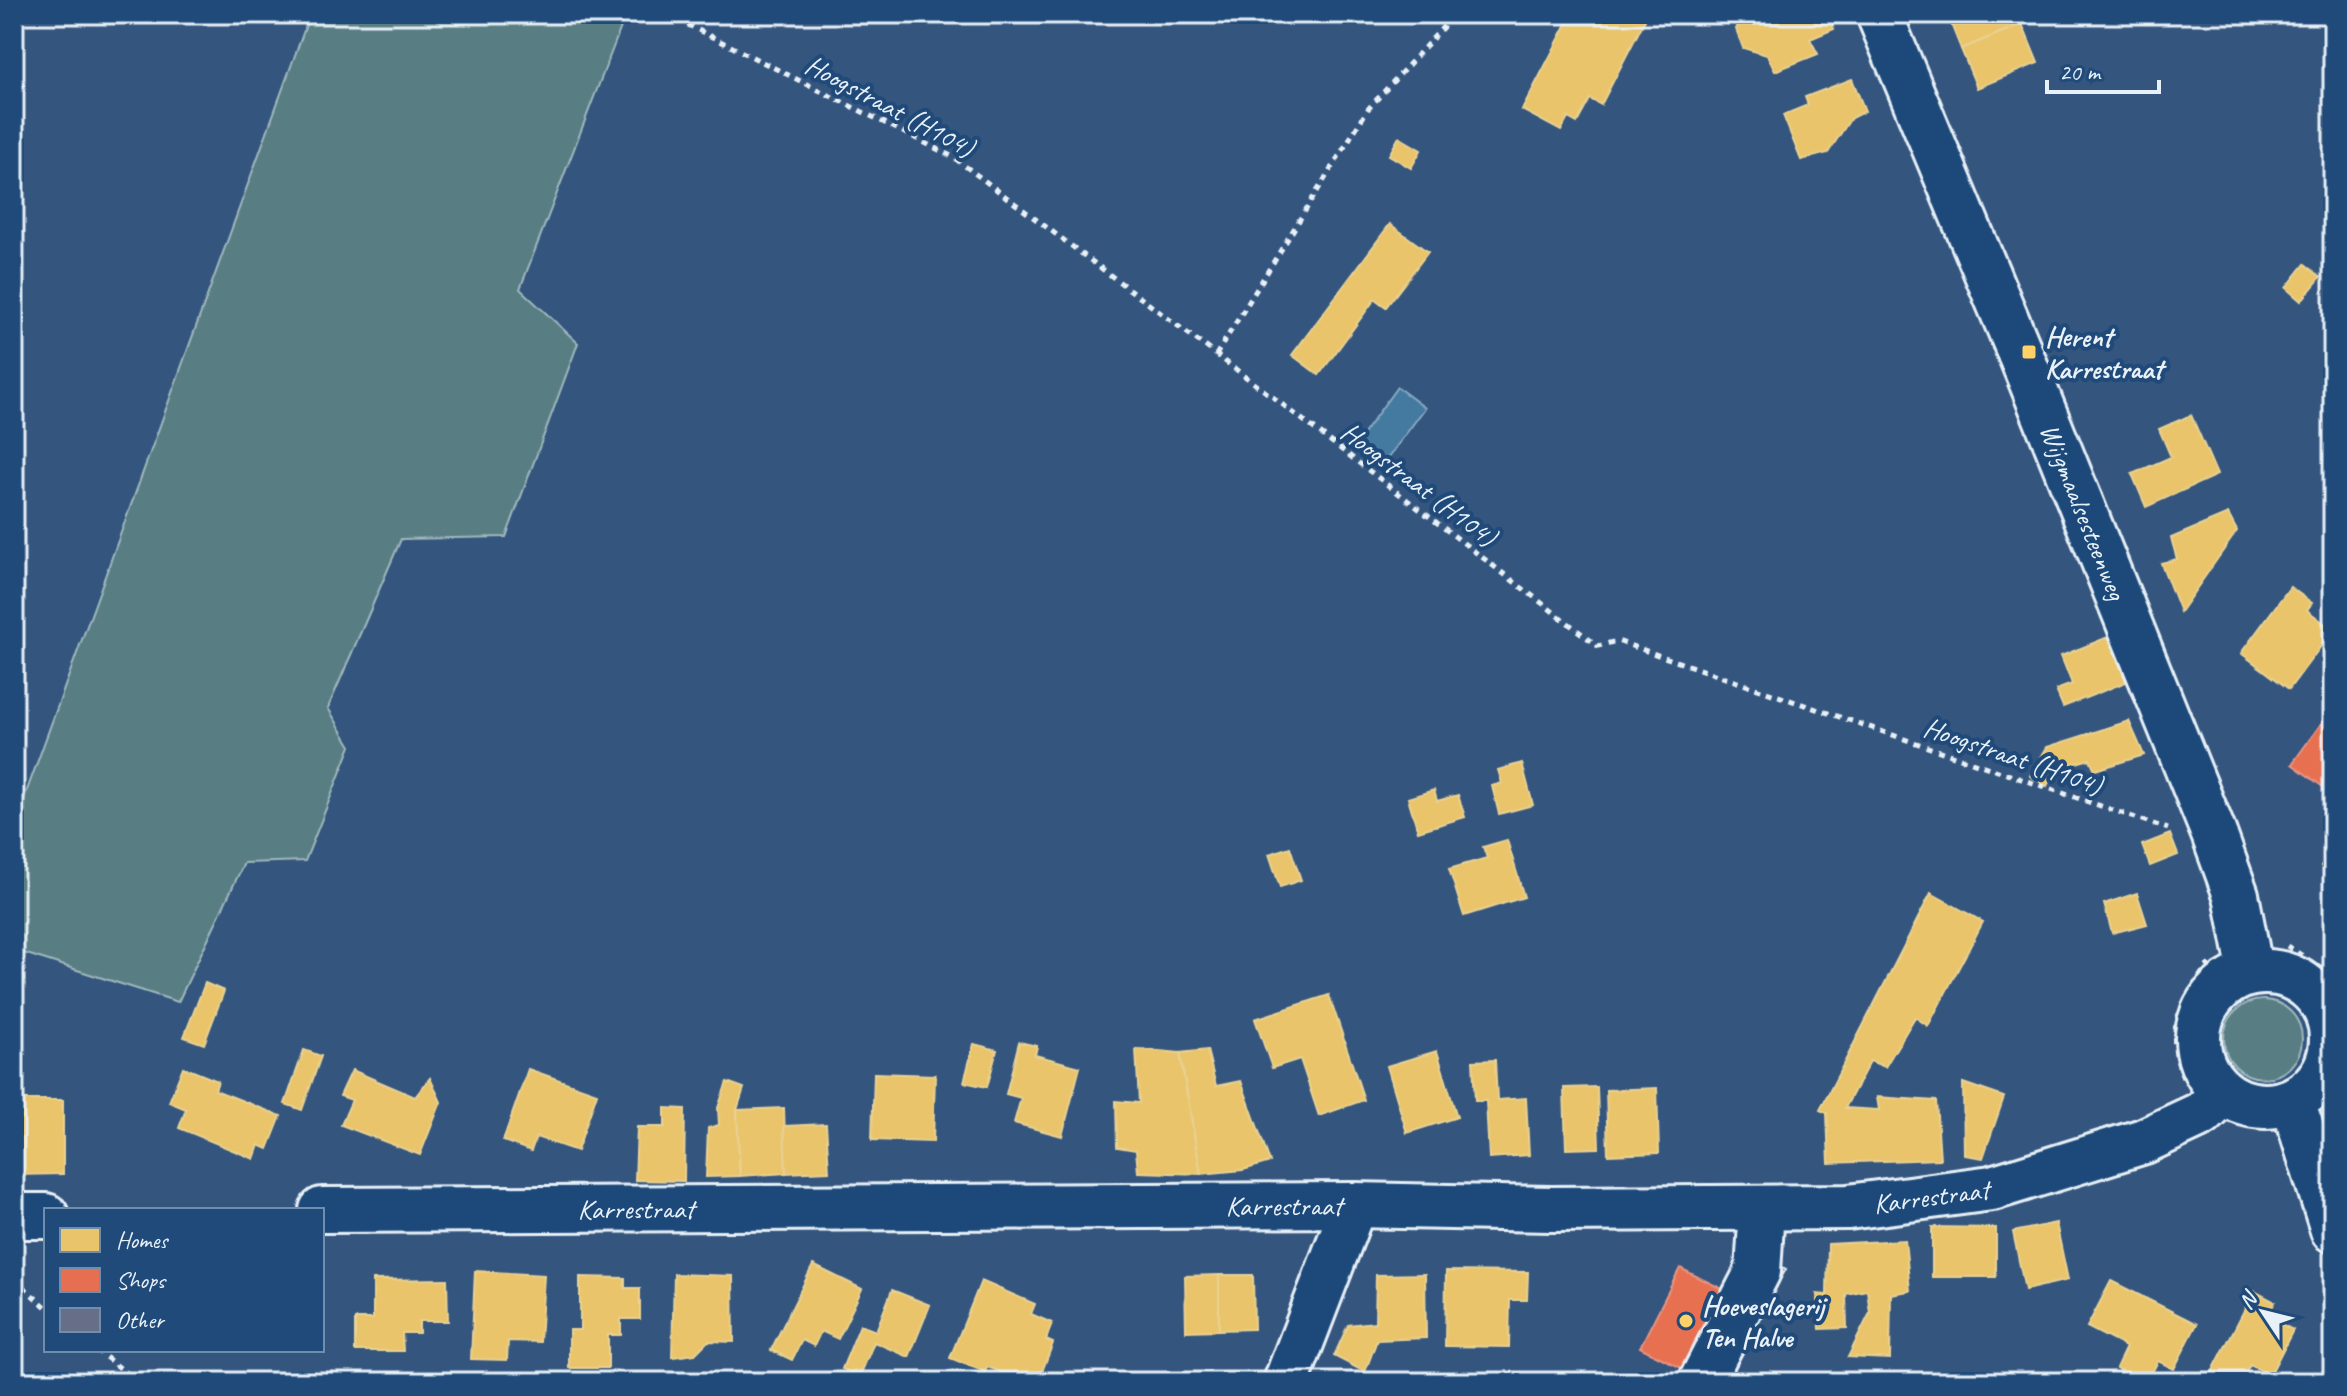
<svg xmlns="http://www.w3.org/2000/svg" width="2347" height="1396" font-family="Caveat,sans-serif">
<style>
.green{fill:#587e83;stroke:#a0b8be;stroke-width:2}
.water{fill:#447aa0;stroke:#86aac3;stroke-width:2}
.homes{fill:#e9c46a;stroke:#e9d295;stroke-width:2}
.shops{fill:#e76f51;stroke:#e79683;stroke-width:2}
.building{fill:#666e88;stroke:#e8f1f8;stroke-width:2}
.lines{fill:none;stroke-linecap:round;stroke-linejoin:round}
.minor-casing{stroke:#e8f1f8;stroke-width:50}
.path{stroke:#e8f1f8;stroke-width:5;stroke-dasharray:6 6;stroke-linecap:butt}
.minor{stroke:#1f4a7a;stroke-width:44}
.poi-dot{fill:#ffd166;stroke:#1f4a7a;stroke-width:3}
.labels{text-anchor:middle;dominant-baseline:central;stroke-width:8;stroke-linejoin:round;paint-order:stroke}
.street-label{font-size:28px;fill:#e8f1f8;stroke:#1f4a7a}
.poi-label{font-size:28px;font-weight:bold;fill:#e8f1f8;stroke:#1f4a7a;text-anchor:start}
</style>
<rect width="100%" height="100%" fill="#34557e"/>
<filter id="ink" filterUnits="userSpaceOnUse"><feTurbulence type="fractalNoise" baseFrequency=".0125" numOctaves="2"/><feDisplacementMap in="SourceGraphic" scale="16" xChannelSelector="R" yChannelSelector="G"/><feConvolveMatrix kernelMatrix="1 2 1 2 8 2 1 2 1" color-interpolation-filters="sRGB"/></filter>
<g filter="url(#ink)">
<!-- green -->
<g class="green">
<polygon points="310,14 626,14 520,289 578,343 506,537 401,539 328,708 351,746 305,861 244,863 178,1002 14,950 14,826"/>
<circle cx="2263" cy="1039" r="39"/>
</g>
<!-- water -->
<polygon class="water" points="1397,387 1425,408 1382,466 1355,445"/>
<!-- homes -->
<g class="homes">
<polygon points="1572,14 1648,14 1601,105 1590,99 1577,123 1568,118 1561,131 1522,110"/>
<polygon points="1744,14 1828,14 1834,29 1810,39 1818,54 1775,71 1767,55 1743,48 1736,29"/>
<polygon points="1947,14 2018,14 2022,24 1961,49"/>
<polygon points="2022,24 2038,63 1977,88 1961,49"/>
<polygon points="1852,79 1865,111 1851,118 1828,153 1801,160 1783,115 1808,105 1805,97"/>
<polygon points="1399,137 1421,150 1411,168 1389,155"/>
<polygon points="1390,224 1428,252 1386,307 1375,299 1319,375 1292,355"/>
<polygon points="2305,264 2321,277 2301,301 2286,288"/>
<polygon points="2191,415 2217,475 2146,507 2132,474 2171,457 2159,429"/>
<polygon points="2228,514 2237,531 2180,612 2161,563 2177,559 2171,538"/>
<polygon points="2290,587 2312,603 2307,610 2333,630 2289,689 2241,653"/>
<polygon points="2108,637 2126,682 2063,707 2056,690 2072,684 2061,656"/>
<polygon points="2129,721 2144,755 2095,770 2090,759 2055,769 2047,786 2030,776 2047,747"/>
<polygon points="1522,763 1533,805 1499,814 1492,786 1502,783 1498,770"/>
<polygon points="1434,790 1437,801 1458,795 1465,817 1418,831 1408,798"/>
<polygon points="2170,834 2178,855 2150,866 2142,845"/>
<polygon points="1507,840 1524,897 1464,916 1449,869 1487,858 1483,847"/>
<polygon points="1290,847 1301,880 1280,887 1269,854"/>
<polygon points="2333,848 2333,874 2321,866"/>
<polygon points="1931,893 1983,922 1928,1026 1915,1017 1885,1067 1870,1061 1845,1108 1879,1110 1877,1097 1936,1101 1940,1159 1829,1163 1827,1113 1820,1110"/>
<polygon points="2137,893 2147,924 2112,933 2104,904"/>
<polygon points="205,983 224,991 204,1044 184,1037"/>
<polygon points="1329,995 1364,1100 1319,1116 1300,1059 1272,1068 1255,1019"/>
<polygon points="1019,1042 1037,1046 1035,1055 1080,1067 1062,1136 1014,1123 1021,1098 1006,1094"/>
<polygon points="974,1044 997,1050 987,1087 964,1082"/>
<polygon points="1136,1049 1180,1053 1201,1174 1138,1172 1136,1150 1117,1147 1116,1101 1139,1103"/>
<polygon points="304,1050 321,1056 302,1110 285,1104"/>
<polygon points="1207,1050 1216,1086 1241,1081 1270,1162 1243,1170 1201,1174 1180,1053"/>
<polygon points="1437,1051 1457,1117 1407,1133 1387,1066"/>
<polygon points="1495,1060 1497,1100 1526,1098 1529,1155 1489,1158 1486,1101 1475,1101 1473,1061"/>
<polygon points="183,1067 218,1081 215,1090 281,1116 268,1149 259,1145 254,1159 179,1128 186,1109 169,1102"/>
<polygon points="528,1069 597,1093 577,1151 536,1137 531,1151 503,1141"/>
<polygon points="352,1070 415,1097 430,1078 441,1102 420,1155 341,1125 352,1100 340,1096"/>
<polygon points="874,1073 935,1075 933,1142 872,1140"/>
<polygon points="727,1082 744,1088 737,1110 740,1176 706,1177 708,1128 719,1125 718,1108"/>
<polygon points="1963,1083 2004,1097 1983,1158 1964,1155"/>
<polygon points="1597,1087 1599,1148 1566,1149 1564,1088"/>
<polygon points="1657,1088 1659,1153 1608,1155 1606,1090"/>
<polygon points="14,1100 63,1100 63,1174 15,1175"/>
<polygon points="665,1108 685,1109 684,1181 635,1180 637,1127 665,1127"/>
<polygon points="784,1108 786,1173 740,1176 737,1110"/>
<polygon points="826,1124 829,1171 786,1173 784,1126"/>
<polygon points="2056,1223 2068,1280 2025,1290 2013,1232"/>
<polygon points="1932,1227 1996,1228 1996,1277 1932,1277"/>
<polygon points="1905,1240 1910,1291 1891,1294 1890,1359 1848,1357 1870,1313 1867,1290 1846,1294 1847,1328 1820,1329 1817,1294 1827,1295 1828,1244"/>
<polygon points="813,1265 862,1289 838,1339 821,1331 814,1346 802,1340 792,1360 771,1350"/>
<polygon points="475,1271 544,1275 540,1342 508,1341 507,1360 471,1359"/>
<polygon points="1446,1271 1528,1272 1527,1300 1510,1300 1509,1347 1445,1346"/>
<polygon points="674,1274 733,1276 734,1342 708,1341 695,1354 672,1357"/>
<polygon points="1425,1274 1426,1338 1377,1340 1365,1372 1334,1356 1348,1325 1375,1322 1376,1275"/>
<polygon points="1219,1275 1219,1330 1186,1331 1185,1276"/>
<polygon points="1219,1275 1253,1275 1254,1329 1219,1330"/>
<polygon points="580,1277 625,1278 625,1288 640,1288 640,1319 621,1319 621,1335 608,1335 608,1368 569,1368 569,1330 580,1330"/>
<polygon points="447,1279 448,1321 419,1321 419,1333 402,1333 403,1351 355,1351 355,1319 373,1319 373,1280"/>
<polygon points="981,1281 1035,1304 1031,1314 1052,1323 1046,1340 1053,1343 1038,1382 1014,1372 1013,1376 987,1367 985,1372 950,1358"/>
<polygon points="2111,1281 2197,1324 2174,1369 2158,1361 2147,1382 2145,1382 2116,1368 2126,1347 2087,1327"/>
<polygon points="892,1290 930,1305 909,1357 874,1342 860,1376 842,1369 860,1325 876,1331"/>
<polygon points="2254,1291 2275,1302 2267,1317 2293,1330 2270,1375 2250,1365 2241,1382 2207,1382"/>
</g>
<!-- shops -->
<g class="shops">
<polygon points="2333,707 2333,788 2330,792 2292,764"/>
<polygon points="1680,1268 1732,1294 1691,1373 1640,1347"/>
</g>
<!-- building -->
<polygon class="building" points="1776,1263 1786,1269 1776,1287 1766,1282"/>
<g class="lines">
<defs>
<g id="minor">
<path id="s1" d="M1879,14L2020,353L2214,834L2236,895L2251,973"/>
<circle cx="2265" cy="1039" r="67"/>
<polyline points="2289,1102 2300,1124 2333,1230"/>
<path id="s2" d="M322,1210L1354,1205L1551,1209L1848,1207L1992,1188L2144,1141L2202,1114L2224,1093"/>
<polyline points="14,1216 46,1216"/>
<polyline points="1286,1382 1354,1205"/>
<polyline points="1701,1382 1758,1271 1762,1208"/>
</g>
</defs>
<!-- minor casing -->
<use href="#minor" class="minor-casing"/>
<!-- path -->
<g class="path">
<polyline points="666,14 953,157 1278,401 1598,646 1617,641 2168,829"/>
<polyline points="1216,355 1368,109 1444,26"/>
<polyline points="2287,946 2333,975"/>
<path d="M2183,1078C2164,1030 2179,1007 2206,967L2210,964"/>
<polyline points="14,1279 46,1307"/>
<polyline points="96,1350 139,1382"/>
</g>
<!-- minor -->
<use href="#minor" class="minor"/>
</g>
</g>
<!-- markers -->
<g class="poi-dot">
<rect x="2021" y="344" width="16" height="16" rx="4"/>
<circle cx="1686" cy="1321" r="8"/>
</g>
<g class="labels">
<!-- street labels -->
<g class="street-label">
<text transform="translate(890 106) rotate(28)">Hoogstraat (H104)</text>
<text transform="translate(1419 484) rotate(37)">Hoogstraat (H104)</text>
<text stroke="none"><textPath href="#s1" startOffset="538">Wijgmaalsesteenweg</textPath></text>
<text transform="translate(2013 756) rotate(19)">Hoogstraat (H104)</text>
<text stroke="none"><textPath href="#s2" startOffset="1610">Karrestraat</textPath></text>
<text stroke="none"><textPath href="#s2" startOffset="962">Karrestraat</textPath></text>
<text stroke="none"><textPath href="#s2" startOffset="314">Karrestraat</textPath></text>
</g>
<!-- poi labels -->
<g class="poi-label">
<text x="2045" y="336">Herent<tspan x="2045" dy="32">Karrestraat</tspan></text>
<text x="1702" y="1305">Hoeveslagerij<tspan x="1702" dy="32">Ten Halve</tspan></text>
</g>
</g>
<!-- margin -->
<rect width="2347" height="1396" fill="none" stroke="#1f4a7a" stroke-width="48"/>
<rect x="24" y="24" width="2299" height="1348" fill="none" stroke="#e8f1f8" stroke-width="3" filter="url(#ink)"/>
<!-- legend -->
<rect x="44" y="1208" width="280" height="144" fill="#1f4a7a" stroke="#6f8dac" stroke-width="2"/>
<rect x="60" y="1228" width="40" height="24" fill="#e9c46a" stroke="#6f8dac" stroke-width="2"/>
<text x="116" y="1248" font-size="24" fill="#e8f1f8">Homes</text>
<rect x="60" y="1268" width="40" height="24" fill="#e76f51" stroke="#6f8dac" stroke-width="2"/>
<text x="116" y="1288" font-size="24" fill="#e8f1f8">Shops</text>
<rect x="60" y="1308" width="40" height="24" fill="#666e88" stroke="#6f8dac" stroke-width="2"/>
<text x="116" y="1328" font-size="24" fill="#e8f1f8">Other</text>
<!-- north arrow -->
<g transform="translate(2263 1312) rotate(305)" stroke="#1f4a7a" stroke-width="6" paint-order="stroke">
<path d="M0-6L14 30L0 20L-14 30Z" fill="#e8f1f8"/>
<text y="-12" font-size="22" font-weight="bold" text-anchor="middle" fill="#e8f1f8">N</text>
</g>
<!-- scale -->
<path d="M2047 80v12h112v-12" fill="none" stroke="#e8f1f8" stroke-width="4"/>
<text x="2059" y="80" font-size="24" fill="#e8f1f8" stroke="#1f4a7a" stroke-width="6" paint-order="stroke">20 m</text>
</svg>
